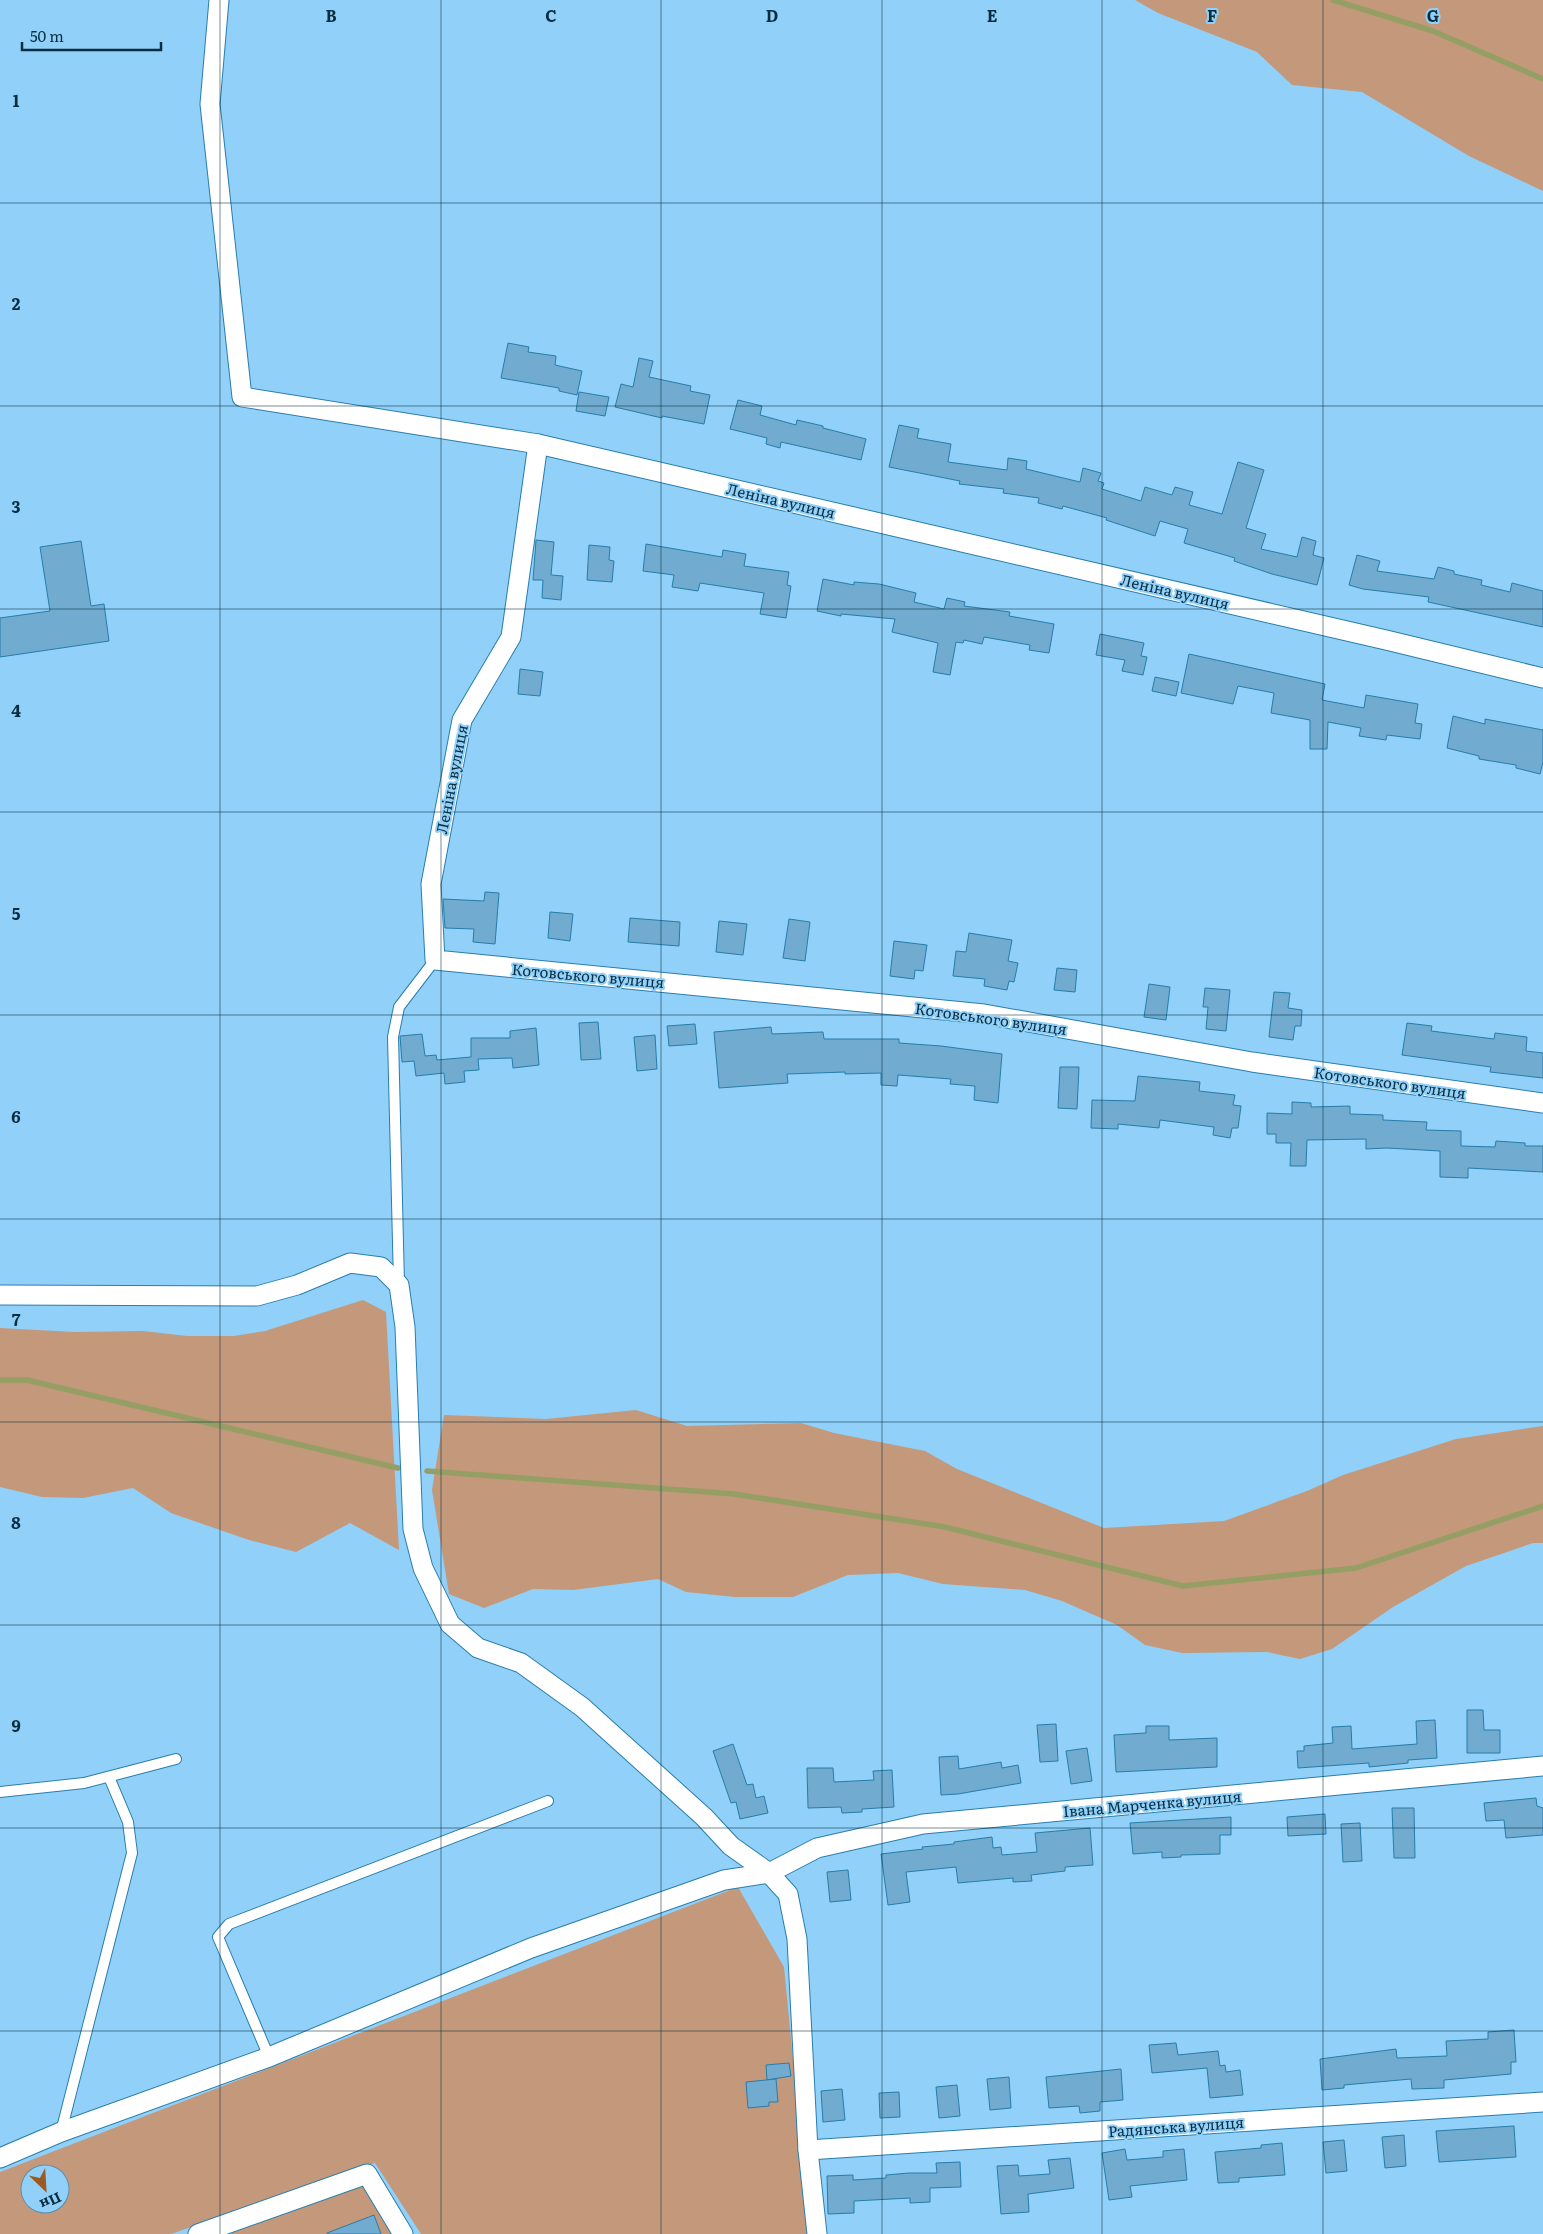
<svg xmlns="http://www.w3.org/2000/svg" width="1543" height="2234" font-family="Literata,serif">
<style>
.green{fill:#c4987a;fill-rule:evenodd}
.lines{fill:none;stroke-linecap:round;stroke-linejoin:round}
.stream{stroke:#959f65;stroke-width:5.5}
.building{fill:#71abcf;stroke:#267daa}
.service-casing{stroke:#297eac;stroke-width:12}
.minor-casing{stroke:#297eac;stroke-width:21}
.service{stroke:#fff;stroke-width:10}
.minor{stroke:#fff;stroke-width:19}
.grid{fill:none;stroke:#082d40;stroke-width:1;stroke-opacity:0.55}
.labels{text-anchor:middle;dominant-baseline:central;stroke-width:4;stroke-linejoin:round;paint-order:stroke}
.street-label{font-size:15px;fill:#082d40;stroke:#91d0f8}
.grid-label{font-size:16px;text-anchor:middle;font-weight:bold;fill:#082d40;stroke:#91d0f8;stroke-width:4;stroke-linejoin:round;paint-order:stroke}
</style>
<rect width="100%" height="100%" fill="#91d0f8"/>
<!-- green -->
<g class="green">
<polygon points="1135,0 1543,0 1543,191 1469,156 1362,92 1292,85 1257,52 1158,13"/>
<polygon points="363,1300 386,1312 399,1550 350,1523 296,1552 249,1540 171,1513 133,1488 83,1498 42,1497 0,1487 0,1328 75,1332 143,1331 187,1336 234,1336 265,1331"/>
<polygon points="636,1410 687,1426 801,1423 834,1433 925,1451 957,1469 1104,1528 1224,1521 1307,1491 1343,1475 1456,1439 1543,1426 1543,1543 1533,1543 1466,1566 1393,1607 1332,1649 1300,1659 1267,1652 1182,1653 1145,1645 1117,1625 1062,1601 1025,1590 943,1584 898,1573 848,1575 793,1597 735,1597 686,1592 658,1579 573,1590 533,1589 484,1608 449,1594 432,1490 444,1415 546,1419"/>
<path d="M738,1887L784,1967L810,2234H421L375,2163L171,2234H0V2172ZM30,2174H60V2204H30Z"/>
<polygon points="364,2183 395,2234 223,2234"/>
</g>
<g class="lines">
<!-- stream -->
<g class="stream">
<polyline points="1333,0 1433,31 1543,79"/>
<polyline points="0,1380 27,1380 398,1468"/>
<polyline points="427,1471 734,1494 945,1527 1183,1586 1356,1568 1543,1506"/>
</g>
</g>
<!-- building -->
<g class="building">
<polygon points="508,343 529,347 528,352 556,356 555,365 582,371 577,395 559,391 559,388 501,378"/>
<polygon points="639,358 653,361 649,377 691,386 690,391 710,395 704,424 662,416 662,418 615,407 621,384 633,387"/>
<polygon points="579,392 609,397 605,416 576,411"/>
<polygon points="738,400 762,406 760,415 796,425 797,420 823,426 823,428 866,439 861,460 781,442 780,448 766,444 767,438 730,429"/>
<polygon points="899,425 919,429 917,438 951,444 948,462 1007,470 1008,458 1027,461 1026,469 1080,482 1083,468 1101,473 1098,481 1104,483 1102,489 1141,501 1145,487 1172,495 1175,487 1193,492 1189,505 1222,514 1238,462 1264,470 1246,528 1266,534 1261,549 1297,557 1302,537 1316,541 1313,555 1324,558 1317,585 1272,574 1234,561 1235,558 1184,543 1188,529 1160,521 1155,536 1106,520 1107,518 1063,506 1062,509 1038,503 1039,498 1003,493 1004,489 959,484 960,481 889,467"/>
<polygon points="536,540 554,542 551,575 563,576 561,600 542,598 543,580 533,580"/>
<polygon points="81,541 91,606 104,604 109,641 0,657 0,618 50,611 40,547"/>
<polygon points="646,544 722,557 723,550 746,554 744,566 789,572 787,585 791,586 786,618 760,614 764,593 700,583 698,591 672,587 674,575 643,571"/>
<polygon points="589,545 610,547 609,560 614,561 612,582 587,580"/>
<polygon points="1357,555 1380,561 1377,571 1434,579 1438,567 1454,571 1454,574 1482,580 1481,585 1510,592 1512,583 1543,591 1543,627 1428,602 1429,597 1363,589 1349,585"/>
<polygon points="823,579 854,585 854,582 879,584 916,593 914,602 944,609 947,598 965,602 964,606 1010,612 1009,616 1054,624 1049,653 1029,650 1030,645 984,637 982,644 964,640 963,643 956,642 950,675 933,672 938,643 892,632 895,619 841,614 841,616 817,611"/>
<polygon points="1100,634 1144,643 1141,656 1147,657 1143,675 1122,671 1125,660 1096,655"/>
<polygon points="1189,654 1325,684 1322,700 1364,708 1366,695 1418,704 1415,723 1422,724 1420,739 1387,735 1386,740 1359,736 1361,728 1328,722 1327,749 1310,749 1310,720 1271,713 1274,693 1238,686 1233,704 1181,693"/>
<polygon points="520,669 543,672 540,696 518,694"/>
<polygon points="1155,677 1179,682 1176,696 1152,691"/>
<polygon points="1453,716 1485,724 1485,719 1543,730 1543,762 1540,774 1516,768 1516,765 1479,759 1479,756 1447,748"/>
<polygon points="485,892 499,893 495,944 473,942 474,929 445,928 443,899 484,901"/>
<polygon points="550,912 573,914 570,941 548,938"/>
<polygon points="630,918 680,922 679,946 628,942"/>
<polygon points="789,919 810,922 805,961 783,958"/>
<polygon points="719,921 747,924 743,955 716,952"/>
<polygon points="969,933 1012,940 1008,961 1018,963 1014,982 1009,981 1007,990 984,986 985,979 953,976 956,951 966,952"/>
<polygon points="894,941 927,945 923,971 915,970 914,979 890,976"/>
<polygon points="1057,968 1077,970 1075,992 1054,990"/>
<polygon points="1149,984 1170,987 1166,1020 1144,1017"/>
<polygon points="1205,988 1230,990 1226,1031 1206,1029 1208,1007 1203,1007"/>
<polygon points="1274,992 1290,993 1288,1008 1302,1010 1301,1026 1295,1026 1293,1040 1269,1037"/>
<polygon points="598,1022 601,1059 581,1060 579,1023"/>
<polygon points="1407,1023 1432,1026 1431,1031 1494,1039 1495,1033 1527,1037 1526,1051 1543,1053 1543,1078 1490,1072 1491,1067 1402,1055"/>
<polygon points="695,1024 697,1044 669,1046 667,1026"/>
<polygon points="771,1027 772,1034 823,1032 824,1039 899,1039 899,1043 941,1046 1002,1054 998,1103 974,1100 975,1086 950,1084 951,1079 898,1075 897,1086 881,1085 881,1073 845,1074 845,1072 787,1074 788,1083 719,1088 714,1032"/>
<polygon points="536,1028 539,1065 513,1068 512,1058 478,1059 479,1070 464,1071 465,1082 445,1084 444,1073 416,1076 414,1061 402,1062 400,1036 422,1034 425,1056 436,1055 437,1060 471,1057 471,1038 510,1038 510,1031"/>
<polygon points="655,1035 657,1069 637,1071 634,1037"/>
<polygon points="1060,1067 1079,1067 1077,1109 1058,1108"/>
<polygon points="1138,1076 1200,1082 1199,1091 1235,1095 1233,1105 1241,1106 1238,1128 1232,1128 1230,1138 1213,1135 1214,1127 1160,1120 1159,1128 1118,1124 1118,1129 1091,1128 1092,1100 1135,1101"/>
<polygon points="1292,1102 1311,1103 1311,1107 1350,1106 1350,1114 1383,1115 1383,1120 1427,1122 1426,1130 1461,1131 1461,1146 1495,1147 1496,1141 1525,1143 1525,1146 1543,1146 1543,1172 1468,1168 1468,1178 1440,1177 1440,1151 1387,1148 1366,1149 1366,1139 1307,1140 1306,1166 1290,1166 1291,1143 1276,1143 1276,1134 1267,1134 1267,1113 1292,1114"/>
<polygon points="1467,1710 1483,1710 1484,1730 1500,1730 1500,1753 1467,1753"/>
<polygon points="1435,1720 1437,1758 1408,1760 1408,1763 1369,1767 1369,1763 1298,1768 1297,1751 1304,1751 1304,1746 1333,1743 1332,1727 1351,1726 1352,1749 1417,1744 1416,1721"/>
<polygon points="1056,1724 1058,1761 1040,1762 1037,1725"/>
<polygon points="1146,1726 1169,1726 1169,1740 1217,1738 1217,1767 1116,1772 1114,1735 1146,1733"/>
<polygon points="733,1744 747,1785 753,1784 756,1798 764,1796 768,1813 740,1819 736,1802 731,1803 713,1751"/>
<polygon points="1087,1748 1092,1781 1071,1784 1066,1751"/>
<polygon points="958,1756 959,1769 1001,1762 1002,1768 1018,1765 1021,1783 958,1794 941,1795 939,1757"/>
<polygon points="807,1768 833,1768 834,1782 874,1780 873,1771 892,1770 894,1807 862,1809 862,1812 842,1813 841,1807 808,1808"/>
<polygon points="1536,1798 1537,1806 1543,1808 1543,1835 1506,1838 1504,1820 1486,1821 1484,1803"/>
<polygon points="1392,1808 1414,1808 1415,1858 1394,1858"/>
<polygon points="1325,1814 1326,1834 1288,1836 1287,1817"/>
<polygon points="1231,1817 1231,1835 1220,1835 1220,1854 1181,1855 1181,1857 1162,1858 1162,1852 1133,1854 1130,1823"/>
<polygon points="1360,1823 1362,1861 1343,1862 1341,1824"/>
<polygon points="1090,1828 1093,1865 1065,1867 1065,1871 1031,1875 1032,1881 1013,1882 1013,1878 958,1883 956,1867 906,1872 910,1902 888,1905 881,1854 923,1849 922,1847 954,1844 954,1842 992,1837 993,1848 1001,1847 1002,1855 1037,1852 1035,1833"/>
<polygon points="848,1870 851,1900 830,1902 827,1872"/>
<polygon points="1514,2030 1516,2062 1511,2062 1511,2074 1444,2080 1444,2088 1412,2089 1411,2079 1344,2085 1344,2088 1322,2090 1320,2059 1396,2049 1397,2058 1447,2056 1446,2041 1488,2039 1488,2032"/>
<polygon points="1176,2043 1178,2055 1218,2051 1220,2066 1225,2065 1226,2072 1240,2070 1243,2095 1210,2098 1207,2068 1152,2073 1149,2045"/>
<polygon points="789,2063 791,2076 767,2080 766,2065"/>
<polygon points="1121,2069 1123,2100 1100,2102 1100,2111 1080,2113 1079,2106 1049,2108 1046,2077"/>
<polygon points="1009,2077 1011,2108 990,2110 987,2079"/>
<polygon points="776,2079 778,2102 769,2102 769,2106 748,2108 746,2082"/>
<polygon points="957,2085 960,2116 939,2118 936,2087"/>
<polygon points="842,2089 845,2120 823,2122 821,2091"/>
<polygon points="899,2092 900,2117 880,2118 879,2093"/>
<polygon points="1514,2126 1516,2157 1439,2162 1436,2131"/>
<polygon points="1404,2135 1406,2166 1385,2168 1382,2137"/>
<polygon points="1344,2140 1347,2171 1326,2173 1323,2142"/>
<polygon points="1282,2143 1285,2175 1239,2178 1239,2182 1218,2183 1215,2152 1261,2148 1261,2145"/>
<polygon points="1125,2149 1127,2160 1163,2157 1163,2151 1184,2149 1187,2180 1130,2186 1132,2197 1109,2200 1102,2153"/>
<polygon points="1070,2158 1074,2188 1028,2194 1029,2212 1001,2214 997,2166 1018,2165 1019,2176 1050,2174 1048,2160"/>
<polygon points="960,2162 961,2187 930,2188 930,2202 910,2203 910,2198 854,2201 854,2213 828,2214 827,2176 853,2175 853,2180 886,2178 886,2175 909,2173 937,2173 936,2163"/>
<polygon points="374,2215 381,2234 327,2234 327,2233"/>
</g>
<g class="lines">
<defs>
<g id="service">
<polyline points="399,1284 393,1037 399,1007 435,960"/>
<polyline points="0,1792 84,1783 176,1759"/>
<polyline points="269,2057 218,1937 229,1924 548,1801"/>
<polyline points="61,2132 132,1853 128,1822 109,1777"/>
</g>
<g id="minor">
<polyline points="219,0 210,104 242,397 538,444 1386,640 1543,678"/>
<polyline points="538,444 511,637 462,720 431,884 435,960 984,1014 1252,1062 1543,1103"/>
<polyline points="0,1295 257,1296 297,1285 350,1263 381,1267 399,1285 405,1327 413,1529 423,1568 450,1624 478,1648 521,1663 582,1707 704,1817 731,1846 769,1873 788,1894 797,1939 808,2150 817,2234"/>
<polyline points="808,2150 1543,2102"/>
<polyline points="0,2158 61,2132 269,2057 531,1948 724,1880 769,1873 817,1848 923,1824 1543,1766"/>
<polyline points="198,2234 367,2174 403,2234"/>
</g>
</defs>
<!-- service casing -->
<use href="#service" class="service-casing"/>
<!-- minor casing -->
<use href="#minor" class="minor-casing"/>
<!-- service -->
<use href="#service" class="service"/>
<!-- minor -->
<use href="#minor" class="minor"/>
</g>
<!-- grid -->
<path class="grid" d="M220,0V2234M441,0V2234M661,0V2234M882,0V2234M1102,0V2234M1323,0V2234M0,203H1543M0,406H1543M0,609H1543M0,812H1543M0,1015H1543M0,1219H1543M0,1422H1543M0,1625H1543M0,1828H1543M0,2031H1543"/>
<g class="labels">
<!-- street labels -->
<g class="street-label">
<text transform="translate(781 500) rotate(13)">Леніна вулиця</text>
<text transform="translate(1175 591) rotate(13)">Леніна вулиця</text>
<text transform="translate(451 779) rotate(-79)">Леніна вулиця</text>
<text transform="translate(588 975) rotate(5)">Котовського вулиця</text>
<text transform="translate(991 1018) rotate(8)">Котовського вулиця</text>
<text transform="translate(1390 1082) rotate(8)">Котовського вулиця</text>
<text transform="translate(1152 1803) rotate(-5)">Івана Марченка вулиця</text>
<text transform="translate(1176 2126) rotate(-4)">Радянська вулиця</text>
</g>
</g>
<g class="grid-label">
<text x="331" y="22">B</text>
<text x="551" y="22">C</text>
<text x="772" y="22">D</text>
<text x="992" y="22">E</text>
<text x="1212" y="22">F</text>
<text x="1433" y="22">G</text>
<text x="16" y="107">1</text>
<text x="16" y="310">2</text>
<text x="16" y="513">3</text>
<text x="16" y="717">4</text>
<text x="16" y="920">5</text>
<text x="16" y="1123">6</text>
<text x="16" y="1326">7</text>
<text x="16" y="1529">8</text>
<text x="16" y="1732">9</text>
</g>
<!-- north arrow -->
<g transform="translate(45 2189) rotate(155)"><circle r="24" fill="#91d0f8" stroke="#5a8fae"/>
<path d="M0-4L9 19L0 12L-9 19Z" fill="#9a5a24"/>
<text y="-8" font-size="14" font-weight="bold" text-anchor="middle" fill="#082d40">Пн</text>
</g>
<!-- scale -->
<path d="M22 42v8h139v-8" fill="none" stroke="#082d40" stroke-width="2.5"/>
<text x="30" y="42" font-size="15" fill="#082d40" stroke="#91d0f8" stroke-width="4" paint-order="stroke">50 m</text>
</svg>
